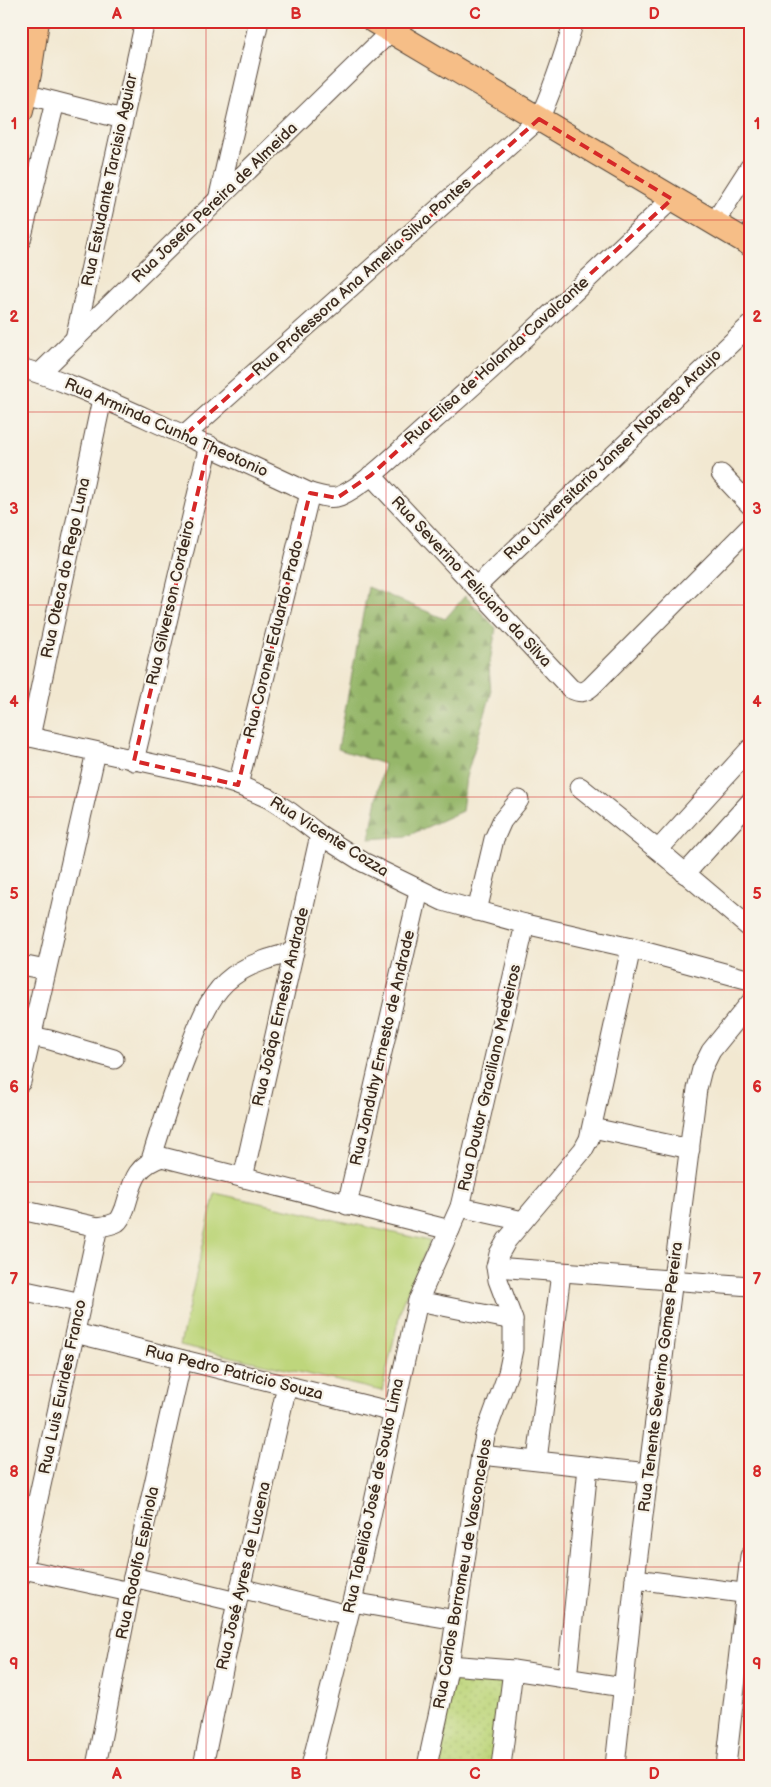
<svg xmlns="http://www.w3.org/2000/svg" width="771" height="1787" font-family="'Balsamiq Sans',sans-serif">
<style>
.grass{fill:url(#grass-dots);stroke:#7c804c}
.forest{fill:url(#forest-firs);stroke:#687044}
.pitch{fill:#bed67b;stroke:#7c804c}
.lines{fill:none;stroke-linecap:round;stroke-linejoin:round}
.minor-casing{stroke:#564639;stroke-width:21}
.major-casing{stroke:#564639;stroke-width:26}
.minor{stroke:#fff;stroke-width:19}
.major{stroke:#f6be87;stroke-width:24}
.marked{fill:none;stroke:#d62828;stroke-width:4;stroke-dasharray:10 6;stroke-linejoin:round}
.grid{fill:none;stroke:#d62828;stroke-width:1;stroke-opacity:0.55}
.labels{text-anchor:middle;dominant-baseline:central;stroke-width:4.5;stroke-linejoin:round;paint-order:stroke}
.street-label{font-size:16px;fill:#3b2a1e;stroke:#f7f3e8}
.neatline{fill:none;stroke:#d62828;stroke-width:2}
.grid-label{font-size:16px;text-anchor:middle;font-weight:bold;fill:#d62828}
</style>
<defs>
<pattern id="grass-dots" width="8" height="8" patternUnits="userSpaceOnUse" patternTransform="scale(1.25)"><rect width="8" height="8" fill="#bed67b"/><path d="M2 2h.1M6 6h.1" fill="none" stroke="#a4b86a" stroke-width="1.8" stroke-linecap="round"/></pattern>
<pattern id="forest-firs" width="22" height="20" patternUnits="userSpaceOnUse" patternTransform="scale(1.25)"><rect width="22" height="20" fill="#96b76b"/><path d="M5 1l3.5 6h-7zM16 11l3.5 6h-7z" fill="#7c9557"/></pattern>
</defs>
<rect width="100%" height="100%" fill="#f7f3e8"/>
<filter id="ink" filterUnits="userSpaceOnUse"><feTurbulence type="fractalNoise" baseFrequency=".02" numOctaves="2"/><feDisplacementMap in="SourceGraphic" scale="10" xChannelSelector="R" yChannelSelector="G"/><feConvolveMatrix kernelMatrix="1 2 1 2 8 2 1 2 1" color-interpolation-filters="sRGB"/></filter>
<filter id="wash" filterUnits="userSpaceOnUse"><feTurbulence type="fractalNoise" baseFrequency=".0096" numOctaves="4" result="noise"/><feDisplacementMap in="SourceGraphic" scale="20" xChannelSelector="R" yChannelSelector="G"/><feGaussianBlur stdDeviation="1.12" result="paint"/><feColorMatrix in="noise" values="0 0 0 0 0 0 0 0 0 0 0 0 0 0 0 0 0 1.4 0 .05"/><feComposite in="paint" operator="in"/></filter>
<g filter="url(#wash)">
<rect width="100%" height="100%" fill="#f2e8d1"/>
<!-- grass -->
<polygon class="grass" points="454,1674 505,1679 495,1766 434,1766"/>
<!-- forest -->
<polygon class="forest" points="368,587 445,619 465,596 496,628 489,667 491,694 466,777 462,811 407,836 369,839 384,764 338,749"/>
<!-- pitch -->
<polygon class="pitch" points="215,1193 430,1241 402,1304 382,1391 180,1345"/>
</g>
<g filter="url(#ink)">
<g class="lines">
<defs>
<g id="minor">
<polyline points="25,94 123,119"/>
<polyline points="218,200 259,21"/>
<polyline points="714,223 750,167"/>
<polyline points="21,240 55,102"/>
<polyline points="75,339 145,21"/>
<path d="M21,368C64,380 105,400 146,418C201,443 256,467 310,493C319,495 330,500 340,496C366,485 402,448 425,428C510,355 590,276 672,199"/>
<polyline points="40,373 390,32"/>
<path d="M185,435L539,119C554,87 564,55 574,21"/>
<polyline points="721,474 750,505"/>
<path d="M371,475L571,689C580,693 584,693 591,687L750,527"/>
<polyline points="477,586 750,325"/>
<polyline points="21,735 209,776 238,785 268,798 290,812 320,835 363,862 443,901 525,924 631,948 750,980"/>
<polyline points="30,737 102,399"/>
<polyline points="134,761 209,445"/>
<polyline points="238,785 310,493"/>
<polyline points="580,787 658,850 750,928"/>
<polyline points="658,850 750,749"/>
<polyline points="685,874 750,802"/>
<polyline points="477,911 494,839 502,821 519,800"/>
<polyline points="21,965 46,970"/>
<polyline points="31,1036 50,1040 114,1059"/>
<polyline points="21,1082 96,752"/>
<polyline points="593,1128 690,1149"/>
<path d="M151,1160C162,1124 173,1089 187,1054C198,1027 208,994 233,976C251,963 273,957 294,952"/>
<polyline points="243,1178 320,835"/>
<polyline points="347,1205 419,891"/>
<polyline points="460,1207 523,1221"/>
<path d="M21,1210L98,1227C104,1226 112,1225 117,1222C121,1219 123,1213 125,1208C133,1183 134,1166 162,1157L450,1230"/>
<polyline points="496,1267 750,1286"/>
<polyline points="21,1290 82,1303"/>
<polyline points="418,1301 513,1320"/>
<polyline points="75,1333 393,1412"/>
<polyline points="481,1455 649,1473"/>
<polyline points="537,1460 561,1273"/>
<polyline points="23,1569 130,1592"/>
<polyline points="21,1576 98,1227"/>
<polyline points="133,1577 237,1602"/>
<polyline points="635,1579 750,1594"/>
<polyline points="240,1588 348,1615"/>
<polyline points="352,1602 456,1620"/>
<polyline points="449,1665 513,1670 623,1687"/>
<polyline points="567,1679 588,1467"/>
<polyline points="96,1766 133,1577 182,1360"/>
<polyline points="203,1766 237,1602 287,1386"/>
<polyline points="311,1766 352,1602 418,1301 460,1207 525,924"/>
<polyline points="427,1766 449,1665 481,1455 485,1436 508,1373 513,1349 513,1320 498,1280 496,1267 499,1254 507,1240 583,1150 589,1139 631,948"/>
<polyline points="501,1766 513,1670"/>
<polyline points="615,1766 635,1579 697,1089 702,1069 711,1051 750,1003"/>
<polyline points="726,1766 750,1556"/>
</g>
<g id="major">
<polyline points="374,21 750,244"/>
<polyline points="21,111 29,74 37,21"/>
</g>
</defs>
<!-- minor casing -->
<use href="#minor" class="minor-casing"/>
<!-- major casing -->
<use href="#major" class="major-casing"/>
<!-- minor -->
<use href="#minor" class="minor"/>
<!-- major -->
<use href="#major" class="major"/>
</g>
</g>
<!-- marked area -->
<path class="marked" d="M539,119L672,199L371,475L337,498L310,493L238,785L134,761L209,445L185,435Z"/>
<!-- grid -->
<path class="grid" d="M206,21V1766M386,21V1766M564,21V1766M21,220H750M21,412H750M21,605H750M21,797H750M21,990H750M21,1182H750M21,1375H750M21,1567H750"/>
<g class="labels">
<!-- street labels -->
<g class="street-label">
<text transform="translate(110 180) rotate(-78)">Rua Estudante Tarcisio Aguiar</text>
<text transform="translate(215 203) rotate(-44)">Rua Josefa Pereira de Almeida</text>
<text transform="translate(362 277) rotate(-42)">Rua Professora Ana Amelia Silva Pontes</text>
<text transform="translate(497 361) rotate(-42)">Rua Elisa de Holanda Cavalcante</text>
<text transform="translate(166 428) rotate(24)">Rua Arminda Cunha Theotonio</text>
<text transform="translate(613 455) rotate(-44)">Rua Universitario Janser Nobrega Araujo</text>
<text transform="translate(66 568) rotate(-78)">Rua Oteca do Rego Luna</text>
<text transform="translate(471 582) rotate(47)">Rua Severino Feliciano da Silva</text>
<text transform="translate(171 603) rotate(-77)">Rua Gilverson Cordeiro</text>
<text transform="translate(274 639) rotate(-76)">Rua Coronel Eduardo Prado</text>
<text transform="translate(329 837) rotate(32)">Rua Vicente Cozza</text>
<text transform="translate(281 1007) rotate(-77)">Rua Joãqo Ernesto Andrade</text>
<text transform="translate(383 1048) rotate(-77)">Rua Janduhy Ernesto de Andrade</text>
<text transform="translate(490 1078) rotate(-77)">Rua Doutor Graciliano Medeiros</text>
<text transform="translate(234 1373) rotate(14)">Rua Pedro Patricio Souza</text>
<text transform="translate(661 1377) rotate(-83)">Rua Tenente Severino Gomes Pereira</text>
<text transform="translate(63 1387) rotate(-78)">Rua Luis Eurides Franco</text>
<text transform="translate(374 1496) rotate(-78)">Rua Tabelião José de Souto Lima</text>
<text transform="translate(138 1563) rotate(-78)">Rua Rodolfo Espinola</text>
<text transform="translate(463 1574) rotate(-80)">Rua Carlos Borromeu de Vasconcelos</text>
<text transform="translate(244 1576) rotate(-77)">Rua José Ayres de Lucena</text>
</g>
</g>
<!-- margin -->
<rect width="771" height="1787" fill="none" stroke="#f7f3e8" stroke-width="55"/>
<rect x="28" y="28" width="716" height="1732" class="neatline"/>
<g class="grid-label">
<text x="117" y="19">A</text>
<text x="296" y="19">B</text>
<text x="475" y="19">C</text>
<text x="654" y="19">D</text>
<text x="14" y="129">1</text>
<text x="757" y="129">1</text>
<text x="14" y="322">2</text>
<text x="757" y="322">2</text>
<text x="14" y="514">3</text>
<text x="757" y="514">3</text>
<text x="14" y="707">4</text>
<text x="757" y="707">4</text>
<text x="14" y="899">5</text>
<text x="757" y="899">5</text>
<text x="14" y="1092">6</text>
<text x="757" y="1092">6</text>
<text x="14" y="1284">7</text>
<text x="757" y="1284">7</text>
<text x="14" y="1477">8</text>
<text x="757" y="1477">8</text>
<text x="14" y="1669">9</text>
<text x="757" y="1669">9</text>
<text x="117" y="1779">A</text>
<text x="296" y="1779">B</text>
<text x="475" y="1779">C</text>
<text x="654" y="1779">D</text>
</g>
</svg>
